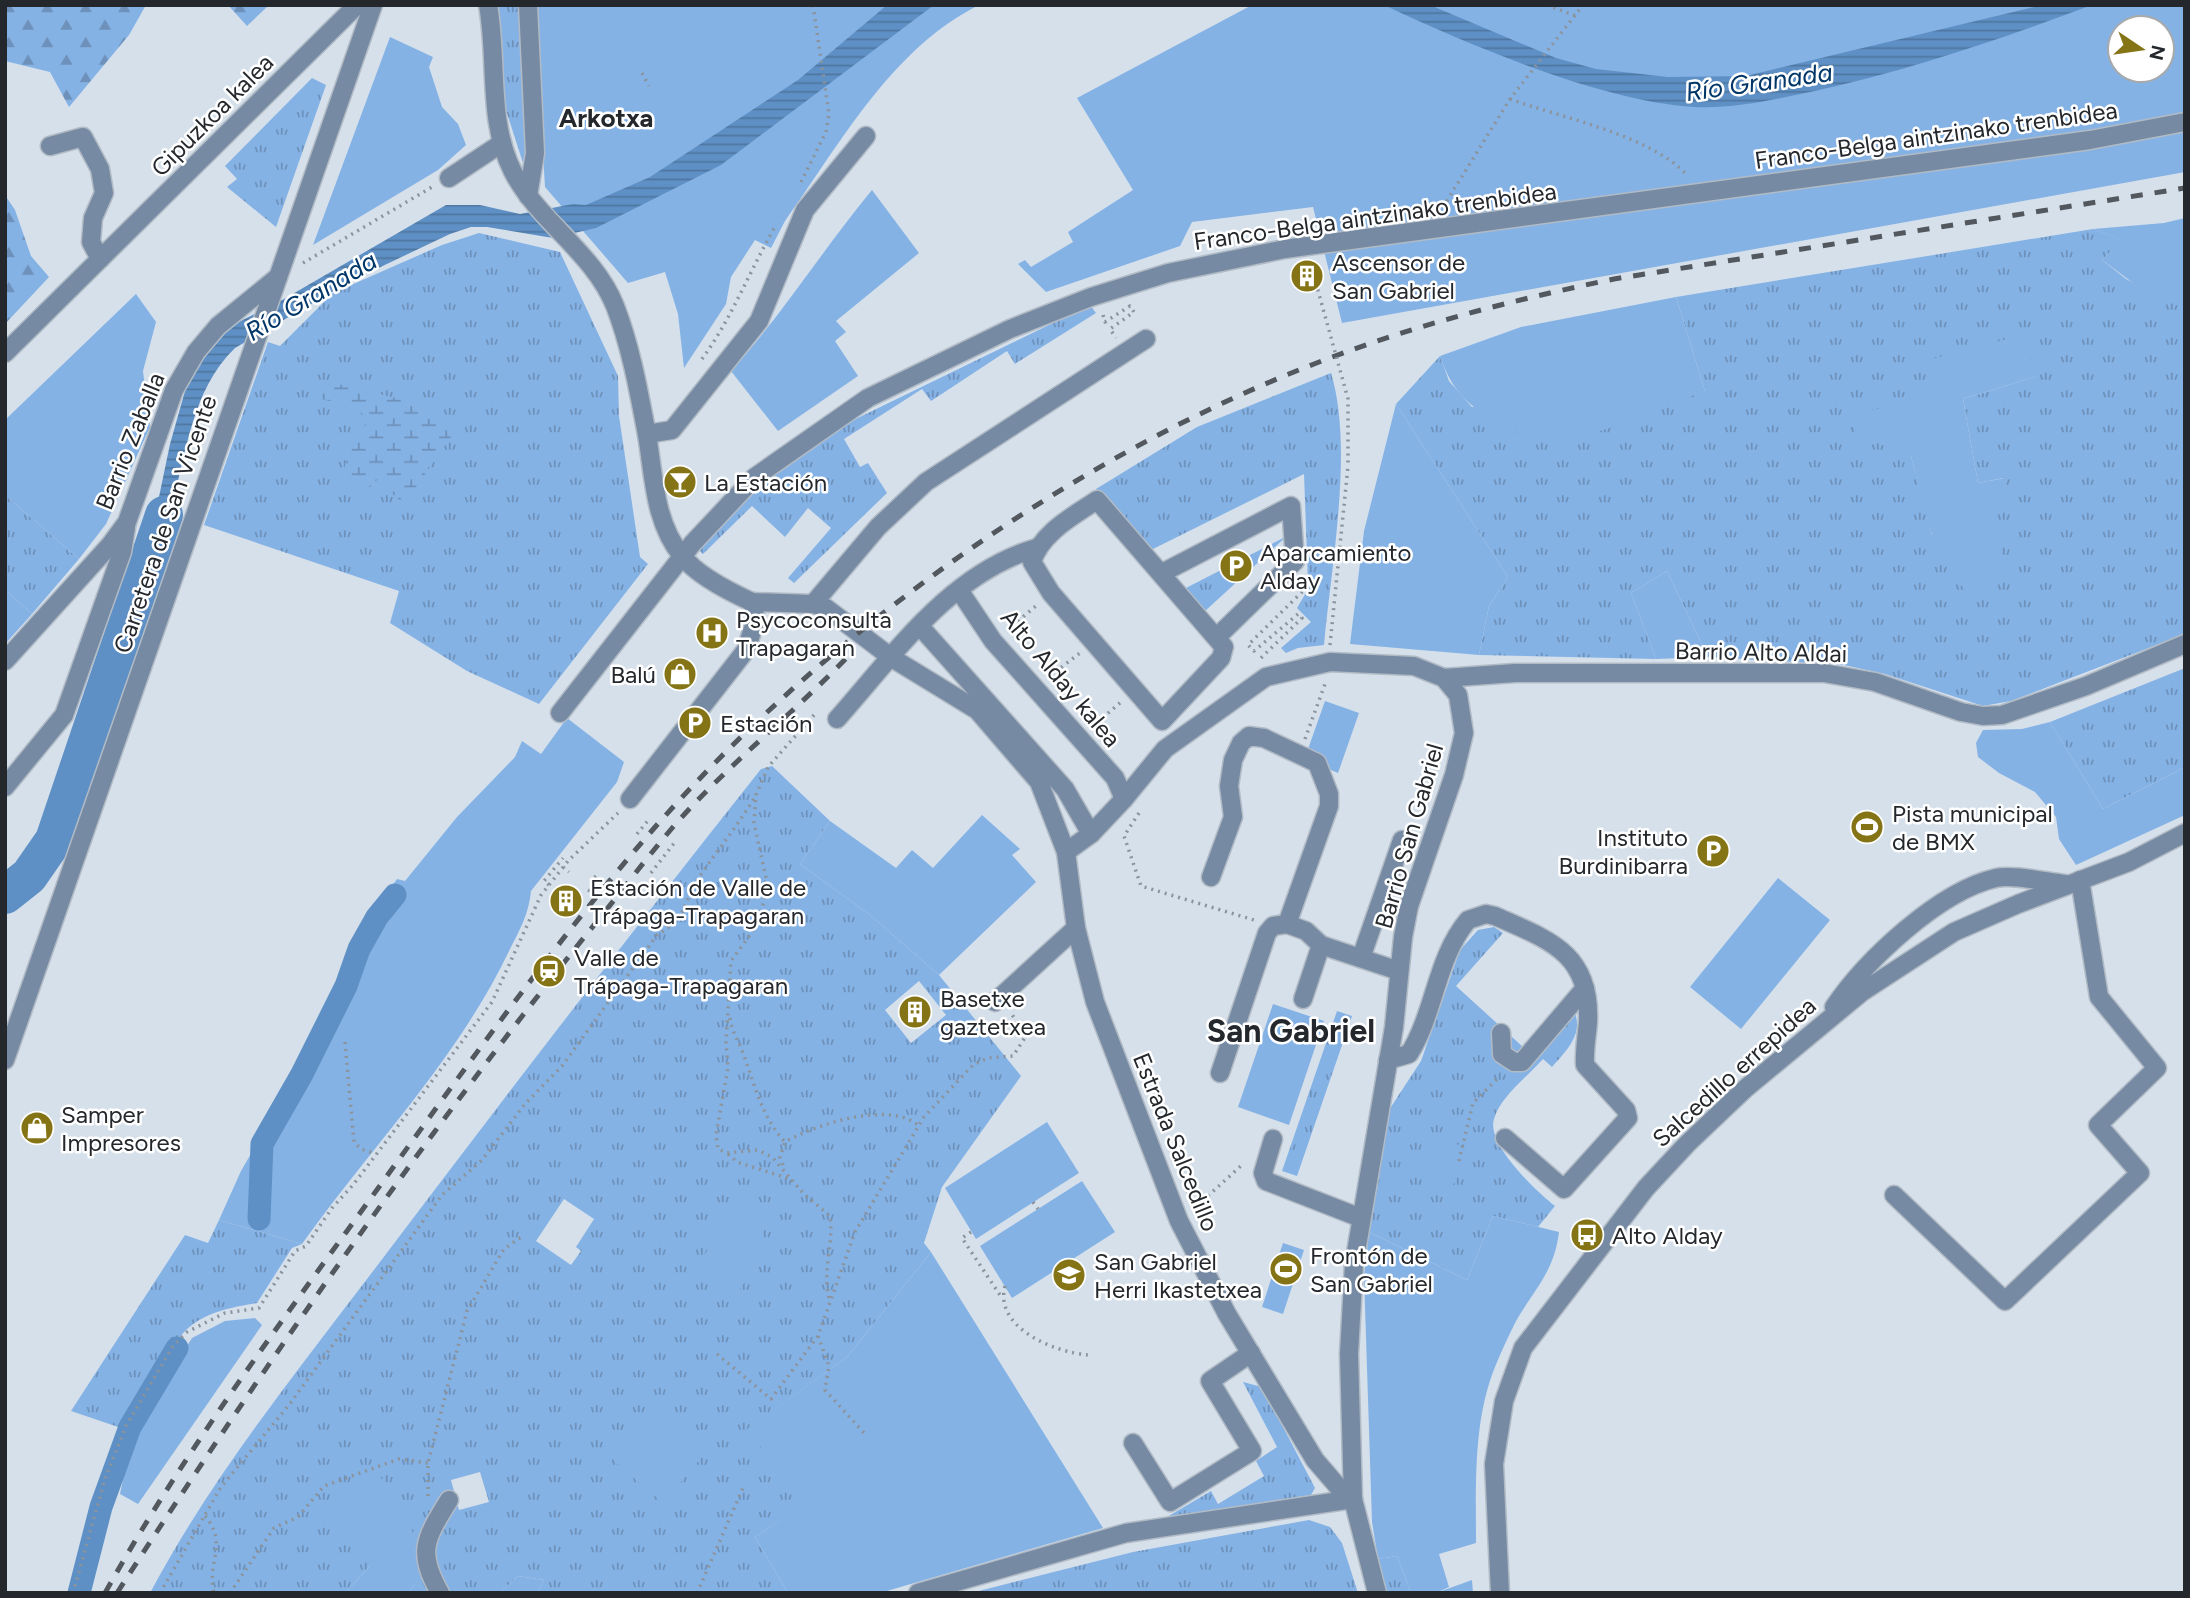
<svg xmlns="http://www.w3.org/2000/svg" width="2190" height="1598" font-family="Figtree,sans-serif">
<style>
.grass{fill:url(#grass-tufts);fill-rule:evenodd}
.forest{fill:url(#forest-firs)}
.wetland{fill:url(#wetland-marsh)}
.green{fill:#85b2e5;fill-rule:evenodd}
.water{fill:url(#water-rules)}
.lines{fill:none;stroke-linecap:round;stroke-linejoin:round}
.canal{stroke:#5f90c5;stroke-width:23}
.river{stroke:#5f90c5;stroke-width:38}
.minor-casing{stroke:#b2bbc5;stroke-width:21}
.path{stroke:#8b939b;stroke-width:3.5;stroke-dasharray:2 5;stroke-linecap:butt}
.minor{stroke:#768ba3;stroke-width:18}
.rail{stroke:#52585e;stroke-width:5;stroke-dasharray:12 12;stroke-linecap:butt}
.path-bridge{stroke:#8b939b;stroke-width:3.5;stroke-dasharray:2 5;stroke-linecap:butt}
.labels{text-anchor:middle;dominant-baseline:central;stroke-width:5;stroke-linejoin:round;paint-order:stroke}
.street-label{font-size:24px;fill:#24282c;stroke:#fff}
.poi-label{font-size:24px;fill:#24282c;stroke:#fff;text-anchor:start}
.water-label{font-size:26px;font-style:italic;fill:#003668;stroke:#fff}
.neighbourhood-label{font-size:26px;font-weight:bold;fill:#24282c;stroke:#fff}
.district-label{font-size:32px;font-weight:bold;fill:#24282c;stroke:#fff}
</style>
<defs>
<pattern id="grass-tufts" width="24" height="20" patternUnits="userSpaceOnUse" patternTransform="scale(1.75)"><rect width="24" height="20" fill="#85b2e5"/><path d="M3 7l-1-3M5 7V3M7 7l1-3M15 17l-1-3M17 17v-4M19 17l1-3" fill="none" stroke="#6d91ba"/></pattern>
<pattern id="forest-firs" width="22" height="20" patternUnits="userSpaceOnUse" patternTransform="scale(1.75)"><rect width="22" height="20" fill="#85b2e5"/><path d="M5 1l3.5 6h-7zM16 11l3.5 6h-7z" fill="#6d91ba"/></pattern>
<pattern id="wetland-marsh" width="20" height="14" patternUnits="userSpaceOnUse" patternTransform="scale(1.75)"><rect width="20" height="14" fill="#85b2e5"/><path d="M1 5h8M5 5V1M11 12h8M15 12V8" fill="none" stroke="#6d91ba"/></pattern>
<pattern id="water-rules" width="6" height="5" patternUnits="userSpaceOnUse" patternTransform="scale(1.75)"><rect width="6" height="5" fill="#5f90c5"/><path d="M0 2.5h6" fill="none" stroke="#4e76a0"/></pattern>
</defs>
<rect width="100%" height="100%" fill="#d5e0eb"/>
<!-- grass -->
<g class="grass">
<polygon points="497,5 520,5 529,162 523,163 504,104"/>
<polygon points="312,78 326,85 276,227 227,187 237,179 225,166"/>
<path d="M2093,229L2123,240L2102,260L2126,279L2185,308V634L2011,701L1983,706L1885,674L1844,665L1708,657L1667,571L1631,593L1656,659L1479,655L1489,606L1508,577L1396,404L1440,356L1449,381L1472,407L1705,391L1676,297ZM2037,376L1963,399L1978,483L2004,478L1986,505L1932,535L1911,456L1935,398Z"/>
<polygon points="479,233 560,252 618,376 619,416 640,557 648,564 539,704 467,671 390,623 399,591 204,525 268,342 280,346 333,293 442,245"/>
<polygon points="1090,305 1096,313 1015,364 1007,351 931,401 922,389 844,439 860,467 868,463 887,493 794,583 788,578 831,528 808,508 785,537 752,506 703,554 698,549 760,482 831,431"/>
<path d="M1331,373C1354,448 1331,566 1324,645L1298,648L1286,653L1281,648L1311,622L1297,608L1307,591L1308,582L1304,474L1151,550L1096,489L1197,427Z"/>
<polygon points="5,495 79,559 32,614 5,590"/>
<polygon points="1287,536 1204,612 1184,589"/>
<polygon points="2185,668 2185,767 2103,809 2050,722"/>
<path d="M772,766L830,821L800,864L870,915L939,975L1021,1076L942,1187L924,1243L931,1252L847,1357L748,1429L806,1503L755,1537L788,1593H537L544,1580L518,1576L500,1593H408L417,1582L370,1566L345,1593H150C215,1471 303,1364 386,1254C509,1091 634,929 761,769ZM919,981L946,1015L911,1043L885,1010ZM564,1199L594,1219L576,1247L581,1251L571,1265L536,1241ZM480,1472L489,1502L459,1510L451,1480Z"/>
<path d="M1494,927L1503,933L1456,986L1534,1057L1575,1013C1583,1035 1566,1051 1552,1067L1543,1059C1528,1076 1500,1097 1494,1119C1486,1144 1536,1191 1555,1206L1538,1227L1493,1216L1467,1280L1369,1232L1387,1113L1421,1061L1460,950L1478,930Z"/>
<polygon points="1337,1011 1352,1016 1297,1176 1282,1171"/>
<path d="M219,1220L302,1244L292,1248L257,1303C232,1307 205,1312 186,1330C170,1346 136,1407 127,1430L71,1411L185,1235L208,1243Z"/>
<polygon points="1243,1382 1262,1387 1315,1488 1311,1495 1167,1517 1211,1491 1218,1504 1264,1476 1256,1461 1277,1447"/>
<polygon points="1309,1520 1330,1527 1342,1543 1358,1593 971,1593 1133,1552"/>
<polygon points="1397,1556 1411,1593 1387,1593 1378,1559"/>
<polygon points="1472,1580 1473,1593 1436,1593"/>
</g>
<!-- forest -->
<g class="forest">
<polygon points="5,5 146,5 129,35 69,107 50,72 5,61"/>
<polygon points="228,5 269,5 247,26"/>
<polygon points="5,195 15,210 31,256 49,277 5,324"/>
</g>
<!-- wetland -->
<path class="wetland" d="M322,380L416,403L413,409L453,434L404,504L377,480L366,491L360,484L342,482L347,454L364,429L366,419C351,395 330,407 310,394Z"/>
<!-- green -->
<g class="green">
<path d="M534,5H979C892,48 840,144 785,221L771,248L755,240L731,277L726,304L684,368L678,314L665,272L628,283L545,187Z"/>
<path d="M1252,5H2185V172L1342,323L1313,207L1192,222L1180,246L1046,292L1018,264L1025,260L1031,267L1073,242L1068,232L1133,190L1077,98ZM2120,28H2162V70H2120Z"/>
<polygon points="390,37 433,57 429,67 442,107 458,124 466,145 438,170 313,245"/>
<path d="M872,190L919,253L836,321L846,332L835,341L858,376L778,431L731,371C783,314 823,249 872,190Z"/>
<polygon points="2185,218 2185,308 2152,297 2102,260 2122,240 2093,229 2164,223"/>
<polygon points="136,294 156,322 143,371 150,427 106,524 79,559 5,495 5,420"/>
<path d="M1676,297L1705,391C1668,404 1595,439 1558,440C1535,440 1513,432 1493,420C1464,402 1451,388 1440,356L1521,327Z"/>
<path d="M2022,335L2037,376L1963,399L1978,483L2005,478L2007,499L1986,505L2010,579L1970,594C1931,560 1924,505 1911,456L1854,434V413L1935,398L1928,360Z"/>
<polygon points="1396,404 1508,577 1489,606 1479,655 1350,644 1364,531"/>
<polygon points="1667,571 1708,657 1656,659 1631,593"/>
<polygon points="5,590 32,614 5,644"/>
<polygon points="1325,701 1359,713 1338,773 1322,766 1307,752"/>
<path d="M567,718L624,762L617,782L531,891C529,914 519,931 509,951C457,1060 371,1147 302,1244L219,1220L241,1171L318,1037L360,933L397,879L405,881L457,817L515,757L522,741L541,754Z"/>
<polygon points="2050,722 2103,809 2185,767 2185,815 2076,865 2059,839 2056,817 2035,792 1999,773 1978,757 1976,743 1983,730 2022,729"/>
<polygon points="982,815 1020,849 1012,855 1036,882 939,975 870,915 800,864 830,821 896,868 912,850 933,868"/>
<polygon points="1778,878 1830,920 1741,1029 1690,987"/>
<polygon points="1273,1004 1324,1021 1289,1125 1238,1107"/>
<polygon points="1047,1122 1079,1173 976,1239 945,1188"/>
<polygon points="1424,1136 1463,1146 1454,1184 1415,1174"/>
<polygon points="1082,1181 1115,1232 1012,1298 980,1246"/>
<polygon points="732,1204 765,1209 761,1258 734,1298 698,1267"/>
<path d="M1493,1216L1559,1232C1554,1273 1534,1289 1515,1323C1508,1337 1501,1352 1495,1367C1473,1421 1476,1486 1476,1543L1439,1554L1449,1587L1436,1593H1411L1397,1556L1378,1559L1372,1522L1364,1276L1369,1232L1467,1280Z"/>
<polygon points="1283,1243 1304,1250 1283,1314 1262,1307"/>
<polygon points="931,1252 1103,1528 880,1593 788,1593 755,1537 805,1503 747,1429 847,1357"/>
<polygon points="255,1318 262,1325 138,1504 120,1494 126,1464 147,1409 192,1338 225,1321"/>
<polygon points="657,1410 706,1452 663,1503 614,1461"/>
<polygon points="383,1478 413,1533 417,1582 408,1593 345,1593 370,1566 329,1499"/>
<polygon points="518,1576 544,1580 537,1593 500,1593"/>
</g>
<!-- water -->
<g class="water">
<path d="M887,5H934L721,165L596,228L553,238L487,227H471L450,234L351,281L235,348C185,396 185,475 163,536C158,549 149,562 143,574L170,444L189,377L217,333L284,299L446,205H480L520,214L573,204L586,205L650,177L798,80Z"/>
<path d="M1384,5H1430L1556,58L1596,69L1668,77L1746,76L2042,5H2092C2001,39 1910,70 1815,91C1776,99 1735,109 1694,107C1601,101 1469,45 1384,5Z"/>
</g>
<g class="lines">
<!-- canal -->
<g class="canal">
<polyline points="259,1219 262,1144 302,1074 346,986 359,949 377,917 395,895"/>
<polyline points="79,1593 101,1507 130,1427 177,1348"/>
</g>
<!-- river -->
<polyline class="river" points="5,895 29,876 54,840 164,515"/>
<defs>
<g id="minor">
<path d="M488,5C498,60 487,121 513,172C539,222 594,253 615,306C631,347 639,393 647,435C654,476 654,522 682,556C697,575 730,592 752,602L756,619L746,650L630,799"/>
<polyline points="50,146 83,137 100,169 104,193 93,218 91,242 100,259"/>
<polyline points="449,178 502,143"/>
<polyline points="528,196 535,153 528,5"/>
<polyline points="5,353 357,5"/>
<polyline points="647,434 672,430 759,321 805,210 866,136"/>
<path d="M1097,500L1224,647L1221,658L1162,721L1051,593L1032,562C1041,533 1073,516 1097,500Z"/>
<polyline points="1162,573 1291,506 1295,561 1218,636"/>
<polyline points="959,590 993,641 1115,778 1124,799"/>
<polyline points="752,602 813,604 878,527 926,482 1146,339"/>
<polyline points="813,604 826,608 892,658 977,710 1039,782 1066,852 1076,928 1095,1002 1179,1221 1227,1314 1315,1460 1340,1489 1353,1499"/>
<polyline points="925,632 1065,789 1091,834"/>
<polyline points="5,661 110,545 127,522 174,390 196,352 218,326 278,277"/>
<polyline points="1444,678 1515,673 1824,673 1875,682 1961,712 1983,716 2002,715 2086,686 2185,644"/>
<polyline points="560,713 692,544 755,477 868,398 1010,329 1091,297 1168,273 1285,249 2090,140 2185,122"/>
<path d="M837,719C894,655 949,574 1036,548"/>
<polyline points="5,787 64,715 122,552 126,527"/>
<polyline points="1066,852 1091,834 1124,799 1165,749 1266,677 1330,662 1414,666 1444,678 1458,695 1464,733 1454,775 1409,906 1403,937 1394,1027 1354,1264 1349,1354 1353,1499 1377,1593"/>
<polyline points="1211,877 1233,817 1229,786 1233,760 1241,743 1249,736 1264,738 1317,763 1329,794 1329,806 1287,924 1273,926 1267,933 1220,1073"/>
<polyline points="1287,924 1306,931 1321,945 1399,971"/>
<polyline points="1361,958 1402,840"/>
<polyline points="1303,999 1321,945"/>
<polyline points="995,1002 1076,928"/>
<path d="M1834,1007C1866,960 1939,891 1996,878C2012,874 2047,882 2065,884"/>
<polyline points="1501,1033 1502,1054 1514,1062 1522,1062 1585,988"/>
<polyline points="5,1060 373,5"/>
<path d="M1388,1060L1409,1054C1435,1013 1436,958 1468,920L1486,914L1495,916C1549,940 1591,953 1588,1022C1587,1036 1584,1050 1585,1065L1626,1110L1628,1118L1564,1189L1505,1138"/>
<polyline points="1273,1139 1263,1173 1266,1181 1361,1218"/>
<polyline points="1894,1195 2005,1301 2140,1173 2098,1125 2157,1068 2099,997 2080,880"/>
<polyline points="1133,1443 1170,1502 1252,1451 1210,1381 1251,1353"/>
<path d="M440,1593C416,1551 426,1538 449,1500"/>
<polyline points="918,1593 1126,1533 1353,1499"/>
<polyline points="1500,1593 1494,1464 1504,1401 1523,1348 1646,1188 1687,1144 1746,1088 1862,992 1954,932 2018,904 2129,862 2185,833"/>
</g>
</defs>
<!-- minor casing -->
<use href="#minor" class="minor-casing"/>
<!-- path -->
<g class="path">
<polyline points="1547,5 1576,16"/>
<polyline points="642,73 649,86"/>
<path d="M1510,99C1562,118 1650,135 1687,175"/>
<polyline points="801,182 826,132 829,114 813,5"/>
<polyline points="1443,207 1510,99 1583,5"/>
<polyline points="303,263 432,187"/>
<polyline points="1103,315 1105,322 1130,306 1134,312 1110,329 1116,338"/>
<path d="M702,359C732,318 750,270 776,225"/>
<polyline points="1007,630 1036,606"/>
<polyline points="1330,645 1348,466"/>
<polyline points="1261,658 1302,618 1298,614 1254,651 1248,645 1304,590 1297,582"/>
<polyline points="1050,676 1080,653"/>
<path d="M814,715L768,767L756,795L754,823L766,878L764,902L752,932L731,961L726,1042L728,1068L716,1135L718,1149L727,1153L758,1150L772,1157L803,1193L830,1216C834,1244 822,1271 829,1298"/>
<polyline points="1092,727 1121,702"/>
<polyline points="1305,739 1325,684"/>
<polyline points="1139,813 1124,836 1141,886 1254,920"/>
<polyline points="637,834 650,818"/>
<polyline points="563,867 569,872"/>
<polyline points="651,873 675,842"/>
<polyline points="596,876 594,878 598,878"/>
<polyline points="549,885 544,881 563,858"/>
<polyline points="588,890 592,892"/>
<path d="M730,1018C732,1032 738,1040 743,1053C755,1085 761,1116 785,1142"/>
<polyline points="345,1042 354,1142 361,1149 376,1154"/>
<polyline points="728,1154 737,1162 790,1179"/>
<polyline points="1459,1161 1473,1103 1500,1076"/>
<path d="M783,1165L780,1157L785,1142C816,1124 890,1100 919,1126"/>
<polyline points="1187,1194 1193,1192 1198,1205"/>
<polyline points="1033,1202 1038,1209"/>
<polyline points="1202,1219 1198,1205 1243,1164"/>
<polyline points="971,1232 962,1238 1002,1298"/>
<polyline points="1071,1260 1081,1276"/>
<path d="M1005,1286C994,1328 1054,1352 1088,1355"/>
<polyline points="818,1336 829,1366 825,1390 865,1434"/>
<polyline points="717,1354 771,1399 818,1336 855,1232 924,1117 973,1065 988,1058 1013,1056 1026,1036 1011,1013"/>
<polyline points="428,1496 428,1463 467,1311 504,1249 524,1235"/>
<path d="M205,1516C229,1544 206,1563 214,1593"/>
<polyline points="73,1593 105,1479 126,1426 173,1346 187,1332 225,1313 259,1308 295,1251 306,1246 332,1208 353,1185 492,1002 541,895 568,861 618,813"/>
<path d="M160,1593L221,1487L289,1405L442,1195L482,1160L525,1104L562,1066L657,935C690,916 682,902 700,876C719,848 739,824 756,795"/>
<polyline points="230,1593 274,1528 298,1517 324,1486 399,1459 428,1463"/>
<polyline points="697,1593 743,1488"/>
</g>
<!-- minor -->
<use href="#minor" class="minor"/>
<!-- rail -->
<g class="rail">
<path d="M105,1593C186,1448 287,1314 384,1180C471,1060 559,937 656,826C829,630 1072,458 1314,364C1411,326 1512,300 1614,279L2185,188"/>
<path d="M117,1593C264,1365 420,1142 590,930C618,896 644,861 673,827C729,763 796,712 854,650"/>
</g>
<!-- path-bridge -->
<polyline class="path-bridge" points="1314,276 1348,399 1348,466"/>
</g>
<!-- icons -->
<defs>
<symbol id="building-disc" viewBox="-11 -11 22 22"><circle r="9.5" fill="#857416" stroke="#fff"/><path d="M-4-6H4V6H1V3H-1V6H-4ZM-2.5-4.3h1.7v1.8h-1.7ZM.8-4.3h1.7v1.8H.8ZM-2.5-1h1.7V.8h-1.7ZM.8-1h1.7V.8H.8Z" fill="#fff"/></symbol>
<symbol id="bar-disc" viewBox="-11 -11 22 22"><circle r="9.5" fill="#857416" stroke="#fff"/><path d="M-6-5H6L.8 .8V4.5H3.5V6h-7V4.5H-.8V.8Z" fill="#fff"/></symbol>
<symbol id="parking-disc" viewBox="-11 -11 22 22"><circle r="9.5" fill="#857416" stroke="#fff"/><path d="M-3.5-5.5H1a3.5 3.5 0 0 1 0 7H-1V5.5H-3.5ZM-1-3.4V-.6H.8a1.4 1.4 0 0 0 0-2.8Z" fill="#fff"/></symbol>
<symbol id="hospital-disc" viewBox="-11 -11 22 22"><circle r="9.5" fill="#857416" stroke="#fff"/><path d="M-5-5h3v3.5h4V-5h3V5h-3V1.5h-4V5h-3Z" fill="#fff"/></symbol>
<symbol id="shop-disc" viewBox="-11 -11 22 22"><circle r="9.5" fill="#857416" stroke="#fff"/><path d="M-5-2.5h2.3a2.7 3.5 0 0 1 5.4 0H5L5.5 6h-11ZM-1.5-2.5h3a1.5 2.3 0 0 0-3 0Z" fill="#fff"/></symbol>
<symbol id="stadium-disc" viewBox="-11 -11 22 22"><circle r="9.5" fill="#857416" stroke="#fff"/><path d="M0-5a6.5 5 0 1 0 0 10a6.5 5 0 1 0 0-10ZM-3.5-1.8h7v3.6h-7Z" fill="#fff"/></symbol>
<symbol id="station-disc" viewBox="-11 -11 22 22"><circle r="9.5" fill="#857416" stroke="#fff"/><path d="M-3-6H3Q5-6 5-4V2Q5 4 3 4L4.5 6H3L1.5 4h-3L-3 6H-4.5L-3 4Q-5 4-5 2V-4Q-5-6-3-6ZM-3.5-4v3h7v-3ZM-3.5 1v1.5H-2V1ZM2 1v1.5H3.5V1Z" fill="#fff"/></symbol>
<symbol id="bus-disc" viewBox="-11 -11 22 22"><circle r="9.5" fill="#857416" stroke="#fff"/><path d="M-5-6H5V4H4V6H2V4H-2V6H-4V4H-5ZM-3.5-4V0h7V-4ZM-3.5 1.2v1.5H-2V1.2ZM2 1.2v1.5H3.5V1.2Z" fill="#fff"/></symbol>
<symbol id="school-disc" viewBox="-11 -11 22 22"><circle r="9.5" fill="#857416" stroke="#fff"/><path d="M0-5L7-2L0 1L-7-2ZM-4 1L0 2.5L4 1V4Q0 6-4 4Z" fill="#fff"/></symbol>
</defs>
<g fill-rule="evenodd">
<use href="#building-disc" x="1288" y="257" width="38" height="38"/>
<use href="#bar-disc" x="661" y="463" width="38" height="38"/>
<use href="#parking-disc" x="1217" y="547" width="38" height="38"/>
<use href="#hospital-disc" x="693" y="614" width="38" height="38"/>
<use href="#shop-disc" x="661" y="655" width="38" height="38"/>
<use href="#parking-disc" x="676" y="704" width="38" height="38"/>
<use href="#stadium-disc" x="1848" y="808" width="38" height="38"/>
<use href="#parking-disc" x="1694" y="832" width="38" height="38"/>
<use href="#building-disc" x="547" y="882" width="38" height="38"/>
<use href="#station-disc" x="530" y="952" width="38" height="38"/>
<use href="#building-disc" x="896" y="993" width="38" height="38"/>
<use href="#shop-disc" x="18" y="1109" width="38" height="38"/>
<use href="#bus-disc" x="1568" y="1216" width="38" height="38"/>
<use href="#stadium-disc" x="1267" y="1250" width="38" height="38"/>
<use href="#school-disc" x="1050" y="1256" width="38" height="38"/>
</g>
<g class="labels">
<!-- street labels -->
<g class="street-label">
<text transform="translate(212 115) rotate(-45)">Gipuzkoa kalea</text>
<text transform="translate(1936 135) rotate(-8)">Franco-Belga aintzinako trenbidea</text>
<text transform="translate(1375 216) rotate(-8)">Franco-Belga aintzinako trenbidea</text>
<text transform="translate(130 441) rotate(-68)">Barrio Zaballa</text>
<text transform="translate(165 524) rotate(-71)">Carretera de San Vicente</text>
<text transform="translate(1761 652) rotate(1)">Barrio Alto Aldai</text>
<text transform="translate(1061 678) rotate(50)">Alto Alday kalea</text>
<text transform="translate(1409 836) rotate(-74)">Barrio San Gabriel</text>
<text transform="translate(1734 1072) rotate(-42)">Salcedillo errepidea</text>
<text transform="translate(1176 1142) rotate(68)">Estrada Salcedillo</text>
</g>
<!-- poi labels -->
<g class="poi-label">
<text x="1332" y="262">Ascensor de<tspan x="1332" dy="28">San Gabriel</tspan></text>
<text x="704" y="482">La Estación</text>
<text x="1260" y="552">Aparcamiento<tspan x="1260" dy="28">Alday</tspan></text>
<text x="736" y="619">Psycoconsulta<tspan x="736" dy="28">Trapagaran</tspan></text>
<text x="656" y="674" text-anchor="end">Balú</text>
<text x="720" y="723">Estación</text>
<text x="1892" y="813">Pista municipal<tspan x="1892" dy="28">de BMX</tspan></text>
<text x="1688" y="837" text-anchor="end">Instituto<tspan x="1688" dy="28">Burdinibarra</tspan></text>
<text x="590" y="887">Estación de Valle de<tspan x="590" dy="28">Trápaga-Trapagaran</tspan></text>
<text x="574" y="957">Valle de<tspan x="574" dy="28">Trápaga-Trapagaran</tspan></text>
<text x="940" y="998">Basetxe<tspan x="940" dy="28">gaztetxea</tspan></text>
<text x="61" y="1114">Samper<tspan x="61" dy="28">Impresores</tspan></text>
<text x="1612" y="1235">Alto Alday</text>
<text x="1310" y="1255">Frontón de<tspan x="1310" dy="28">San Gabriel</tspan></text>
<text x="1094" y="1261">San Gabriel<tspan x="1094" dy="28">Herri Ikastetxea</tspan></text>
</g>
<!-- water labels -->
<g class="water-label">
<text transform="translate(1759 82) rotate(-8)">Río Granada</text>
<text transform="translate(311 296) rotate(-31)">Río Granada</text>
</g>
<!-- neighbourhood labels -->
<g class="neighbourhood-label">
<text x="606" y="118">Arkotxa</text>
</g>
<!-- district labels -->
<g class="district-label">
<text x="1291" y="1031">San Gabriel</text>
</g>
</g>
<!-- border -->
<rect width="2190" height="1598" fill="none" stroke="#24282c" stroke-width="14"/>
<!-- north arrow -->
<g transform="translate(2141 49) rotate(103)"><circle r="33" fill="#ffffff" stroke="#a7a9ab" stroke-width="2"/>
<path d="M0-5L12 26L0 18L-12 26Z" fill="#857416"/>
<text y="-10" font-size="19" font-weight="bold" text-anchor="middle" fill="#24282c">N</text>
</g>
</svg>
